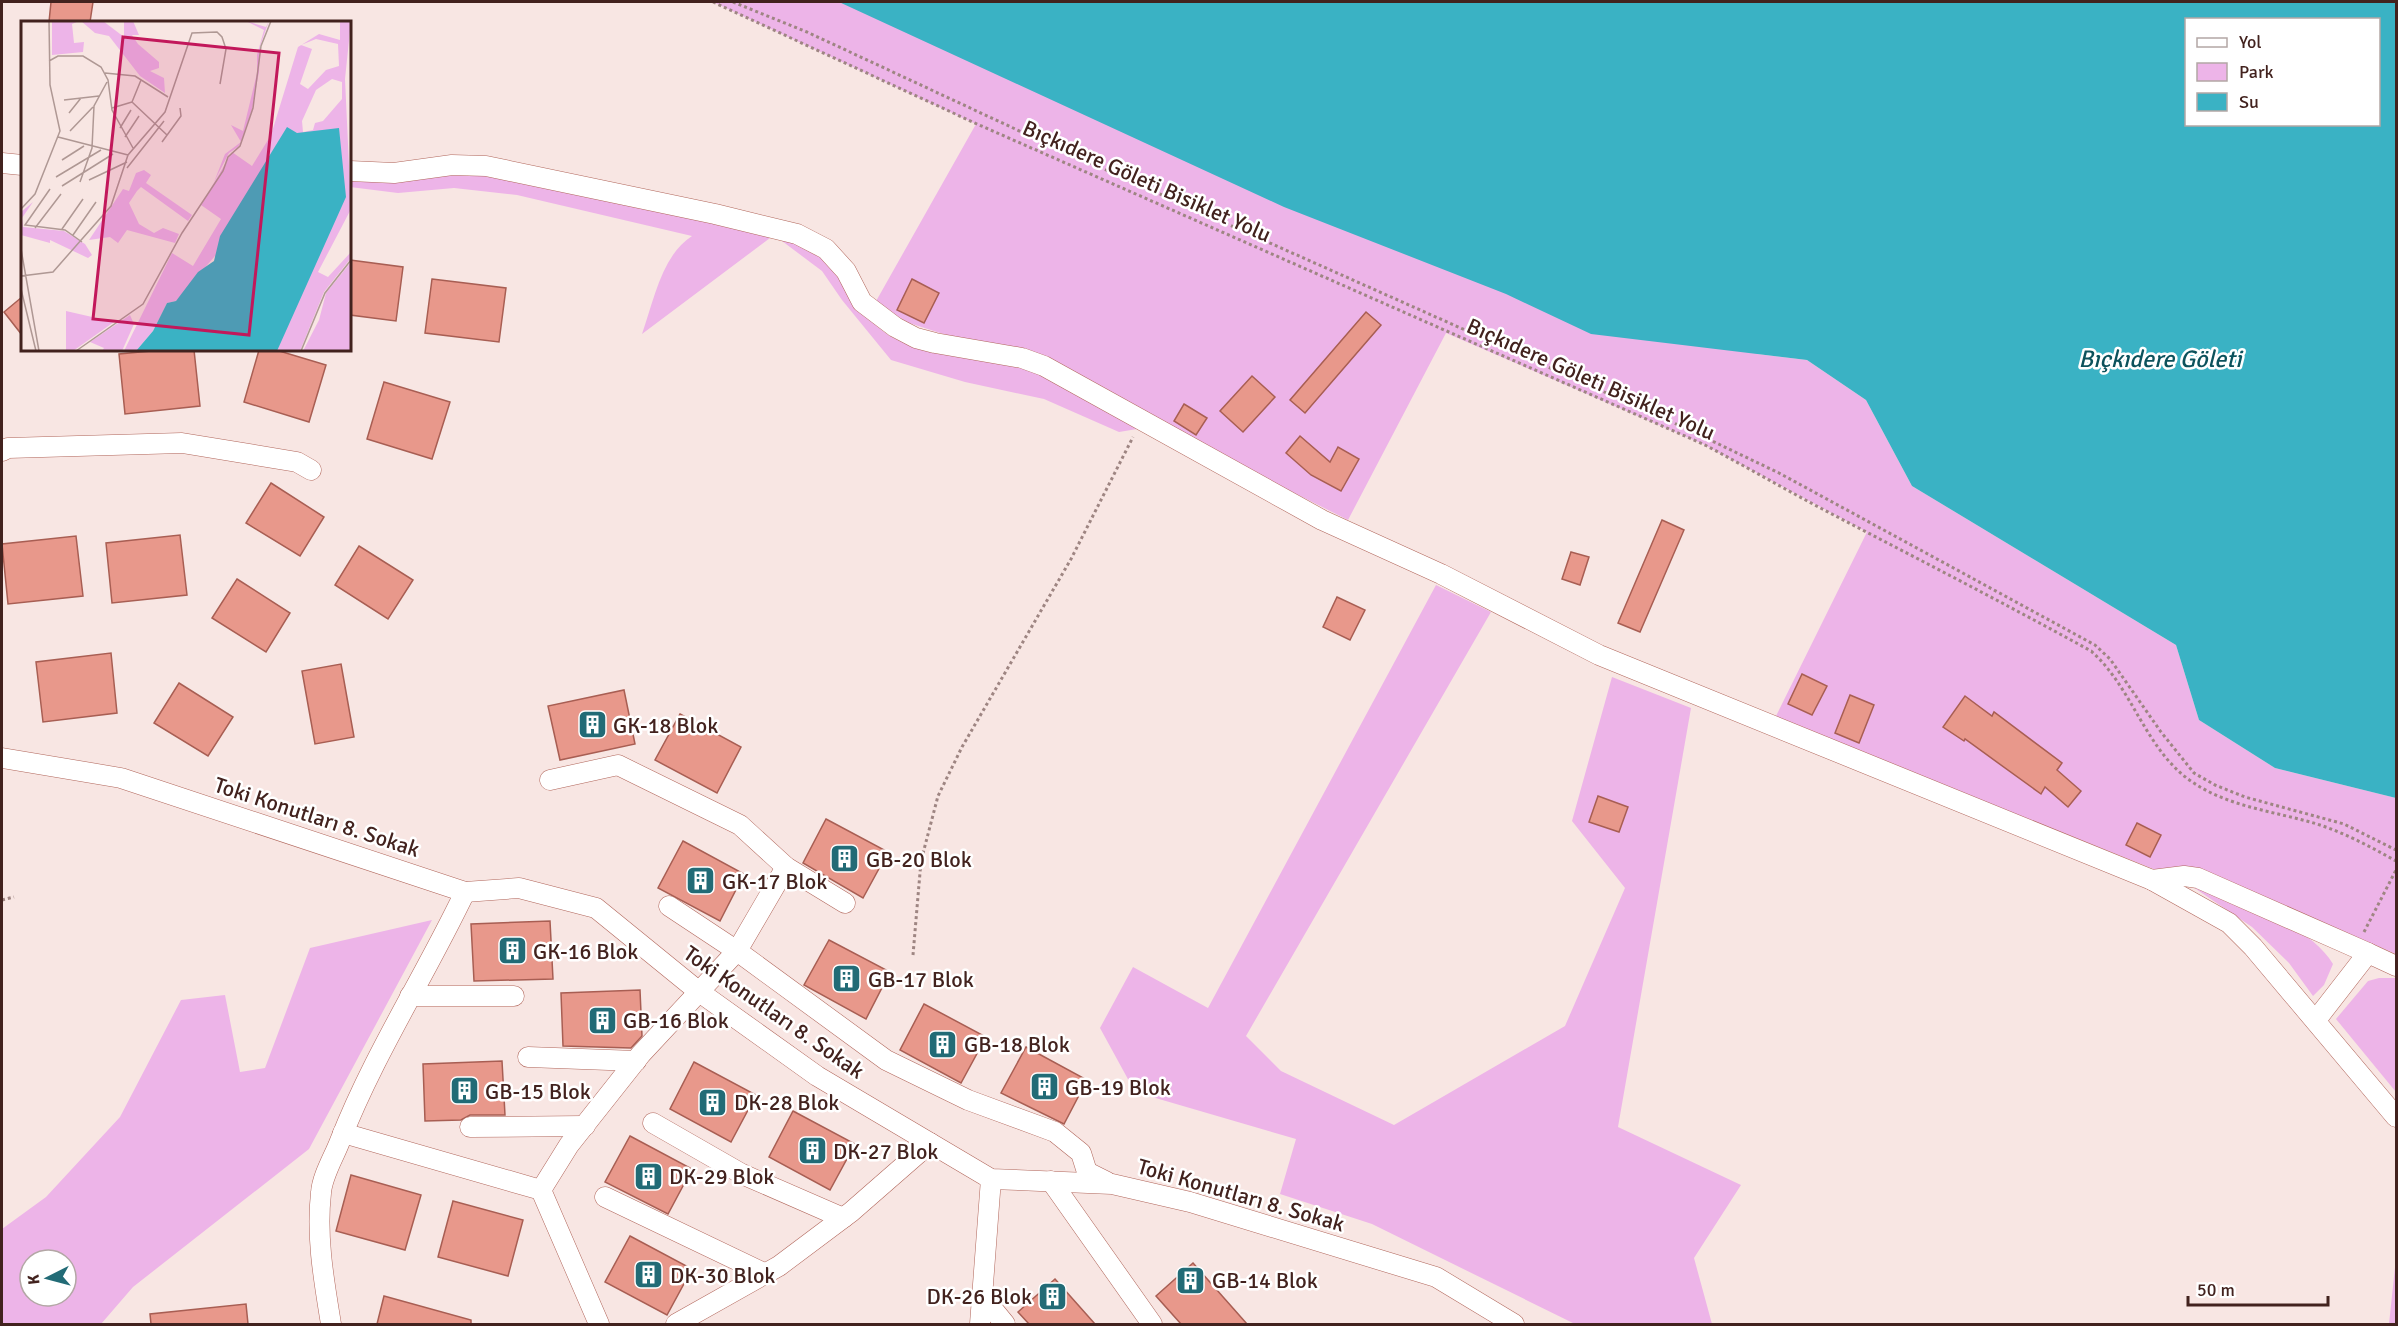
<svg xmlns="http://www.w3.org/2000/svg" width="2398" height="1326" font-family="Signika,sans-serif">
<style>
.green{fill:#edb4e8;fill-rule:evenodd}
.water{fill:#3ab2c4;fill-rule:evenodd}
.building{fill:#e8988b;stroke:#a85e53;stroke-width:1.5}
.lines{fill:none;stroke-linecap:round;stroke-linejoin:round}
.minor-casing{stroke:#b1665b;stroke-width:21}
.path{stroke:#9e8582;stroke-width:3;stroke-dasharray:3 3;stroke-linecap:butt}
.minor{stroke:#fff;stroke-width:20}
.labels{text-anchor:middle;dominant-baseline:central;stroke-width:5;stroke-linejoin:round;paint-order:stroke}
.street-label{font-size:22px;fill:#42221e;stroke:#fff}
.poi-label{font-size:22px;fill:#42221e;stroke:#fff;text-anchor:start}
.water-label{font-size:24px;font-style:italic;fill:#0c525c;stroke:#fff}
.inset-road{fill:none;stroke:#af9894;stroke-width:1.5}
.view{fill:#c2185b;fill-opacity:0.15;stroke:#c2185b;stroke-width:3}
.inset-edge{fill:none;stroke:#42221e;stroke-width:3}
</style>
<rect width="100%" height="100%" fill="#f8e6e3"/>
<!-- green -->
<g class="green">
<polygon points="713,2 1872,2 1757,354 1807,360 1866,400 1912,486 2176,645 2199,720 2275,768 2396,798 2396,954 2234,885 2161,872 1775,718 1867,532 1703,444 1446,333 1348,520 1167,429 959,339 909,323 875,303 976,124"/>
<path d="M457,173L541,182L782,236C790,239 800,242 807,246C842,268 854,311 887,334C918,355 979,356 1016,365C1058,376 1099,406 1137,429L1119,432L1044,399L965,382L891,360L842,300L822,271L774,235L642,334C654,300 662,255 692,236L517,195L454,188L398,193L350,187V179L372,181Z"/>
<polygon points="1436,585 1491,612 1246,1036 1281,1071 1394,1125 1565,1026 1625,888 1572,821 1612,677 1691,708 1618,1127 1741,1185 1694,1258 1712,1324 1575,1324 1372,1224 1280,1194 1296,1139 1135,1092 1100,1028 1133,967 1208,1008"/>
<path d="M2194,884C2236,903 2309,923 2333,964L2324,985L2313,996L2289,963L2252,927L2193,887Z"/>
<path d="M432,920L309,1149L133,1287L101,1324H2V1229L46,1197L120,1117L181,1000L225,995L240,1072L265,1068L310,948ZM30,1260H66V1296H30Z"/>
<polygon points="2379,978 2396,978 2396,1092 2336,1019 2368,981"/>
<polygon points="2396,1258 2396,1324 2389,1324"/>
</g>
<!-- water -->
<path class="water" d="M839,2H2396V798L2275,768L2199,720L2176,645L1912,486L1866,400L1807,360L1591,334L1506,294L1284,207ZM2186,20H2378V124H2186Z"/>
<!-- building -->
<g class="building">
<polygon points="51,2 93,2 90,22 49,22"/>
<polygon points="350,260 403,267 396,321 350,315"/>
<polygon points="432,279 506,288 499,342 425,333"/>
<polygon points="912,279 939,293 924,323 897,310"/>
<polygon points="22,297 22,335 4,312"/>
<polygon points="1366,312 1381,325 1305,413 1290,400"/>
<polygon points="162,350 194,350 200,406 125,414 119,354"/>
<polygon points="259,350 276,350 326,365 309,422 244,402"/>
<polygon points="1252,376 1275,397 1243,432 1220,411"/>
<polygon points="384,382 450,402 432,459 367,439"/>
<polygon points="1184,404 1207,418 1196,435 1174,421"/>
<polygon points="1300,436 1330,462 1338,447 1359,459 1341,491 1311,475 1286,453"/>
<polygon points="271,483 324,517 300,556 246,523"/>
<polygon points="1662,520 1684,530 1640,632 1618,623"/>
<polygon points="180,535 187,595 112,603 106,543"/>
<polygon points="76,536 83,596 8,604 2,544"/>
<polygon points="359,546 413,580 388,619 335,585"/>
<polygon points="1571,552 1589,557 1580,585 1562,579"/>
<polygon points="237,579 290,613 266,652 212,618"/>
<polygon points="1337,597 1365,610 1350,640 1323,627"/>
<polygon points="111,653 117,713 43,722 36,662"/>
<polygon points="341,664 354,737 315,744 302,671"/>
<polygon points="1802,674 1827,686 1812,715 1788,704"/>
<polygon points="179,683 233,717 208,756 154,723"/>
<polygon points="624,690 635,744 560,760 548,706"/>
<polygon points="1850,695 1874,705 1859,743 1835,733"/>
<polygon points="1965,696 1992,716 1994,712 2062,763 2057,770 2081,791 2068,807 2045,787 2041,794 1965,739 1964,741 1943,727"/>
<polygon points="680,714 741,747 717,793 655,760"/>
<polygon points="1598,796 1628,807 1619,832 1589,822"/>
<polygon points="826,819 888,852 863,898 803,863"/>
<polygon points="2137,823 2161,835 2150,857 2126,845"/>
<polygon points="683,841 744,874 720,921 658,888"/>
<polygon points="550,921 553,979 474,981 471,924"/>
<polygon points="829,940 890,972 866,1019 804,985"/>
<polygon points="640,990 642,1036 631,1048 563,1046 561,993"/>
<polygon points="924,1004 986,1037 961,1083 900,1050"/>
<polygon points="1026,1047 1087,1080 1064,1124 1001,1093"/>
<polygon points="502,1061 505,1115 470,1115 461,1120 425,1121 423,1064"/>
<polygon points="694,1062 756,1095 731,1142 670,1109"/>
<polygon points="793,1111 855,1144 830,1190 769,1157"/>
<polygon points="630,1136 692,1169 668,1214 605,1182"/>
<polygon points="351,1175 421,1195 405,1250 336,1231"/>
<polygon points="453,1201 523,1220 508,1276 438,1257"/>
<polygon points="630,1236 692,1269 667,1315 605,1282"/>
<polygon points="1193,1263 1247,1324 1181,1324 1156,1296"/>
<polygon points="1055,1279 1095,1324 1029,1324 1018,1312"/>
<polygon points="384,1296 471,1320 471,1324 377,1324"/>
<polygon points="246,1304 248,1324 151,1324 150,1314"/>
</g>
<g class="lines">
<defs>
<g id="minor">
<polyline points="2,163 22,165"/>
<polyline points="350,171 394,173 452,165 486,166 715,214 797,234 826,249 846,271 862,302 895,327 916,338 935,343 1022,358 1044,366 1322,520 1441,574 1599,655 2152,880 2229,923 2253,947 2396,1117"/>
<polyline points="2,451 8,448 182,443 297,462 311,470"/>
<polyline points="2,758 121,778 465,892 519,888 596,908 698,991 817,1076 991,1179 1112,1184 1190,1202 1436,1277 1514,1324"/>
<polyline points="550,780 618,765 740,825 786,867 845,903"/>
<polyline points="2152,880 2184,876 2198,878 2368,953"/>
<polyline points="669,906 737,951 886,1060 968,1100 1055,1132 1081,1153 1087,1172 1107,1182"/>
<polyline points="410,996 514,996"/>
<polyline points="2316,1020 2368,953 2396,966"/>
<polyline points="528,1057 636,1061"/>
<polyline points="653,1123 742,1174 843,1218"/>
<polyline points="470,1127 585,1126"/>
<polyline points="343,1133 541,1190 599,1324"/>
<polyline points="1051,1181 1152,1324"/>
<polyline points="541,1190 569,1145 641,1054 737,951 786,867"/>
<polyline points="605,1197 766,1274"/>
<polyline points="982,1296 1005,1324"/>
<path d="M331,1324C324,1281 316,1237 321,1193C322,1176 334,1157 340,1141C374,1054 425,976 465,892"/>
<polyline points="676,1324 779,1266 851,1212 930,1143"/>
<polyline points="980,1324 991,1179"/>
</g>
</defs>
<!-- minor casing -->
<use href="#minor" class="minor-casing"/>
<!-- path -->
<g class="path">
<path d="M713,2L977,124L1703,444C1745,466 1786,490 1828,512C1916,558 2004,603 2091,651C2132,687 2144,746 2188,779C2226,807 2274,811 2317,824C2345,833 2371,847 2396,861"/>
<polyline points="733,2 807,32 1041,141 1685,428 1779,473 2095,645 2110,659 2161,732 2194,773 2215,785 2245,797 2344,824 2396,850"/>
<polyline points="2,900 14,897"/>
<polyline points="2364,932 2396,870"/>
<polyline points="913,955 921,861 938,796 962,747 1071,559 1133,437"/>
</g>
<!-- minor -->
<use href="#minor" class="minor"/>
</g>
<!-- icons -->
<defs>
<symbol id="building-square" viewBox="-11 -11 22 22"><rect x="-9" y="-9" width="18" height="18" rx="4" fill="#226b76" stroke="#fff"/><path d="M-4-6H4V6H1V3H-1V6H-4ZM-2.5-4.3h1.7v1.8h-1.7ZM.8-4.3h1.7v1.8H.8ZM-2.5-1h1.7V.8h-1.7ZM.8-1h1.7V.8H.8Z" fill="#fff"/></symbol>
</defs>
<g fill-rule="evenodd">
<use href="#building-square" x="576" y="708" width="33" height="33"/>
<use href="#building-square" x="828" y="842" width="33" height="33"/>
<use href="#building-square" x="684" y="864" width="33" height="33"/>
<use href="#building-square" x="496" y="934" width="33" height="33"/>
<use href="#building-square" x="830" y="962" width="33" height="33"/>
<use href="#building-square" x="586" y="1004" width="33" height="33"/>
<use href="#building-square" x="926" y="1028" width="33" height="33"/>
<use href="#building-square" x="1028" y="1070" width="33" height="33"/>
<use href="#building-square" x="448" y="1074" width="33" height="33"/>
<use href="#building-square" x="696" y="1086" width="33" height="33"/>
<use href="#building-square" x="796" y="1134" width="33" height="33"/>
<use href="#building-square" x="632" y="1160" width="33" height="33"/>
<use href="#building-square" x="632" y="1258" width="33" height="33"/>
<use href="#building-square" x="1174" y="1264" width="33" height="33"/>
<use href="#building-square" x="1036" y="1280" width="33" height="33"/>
</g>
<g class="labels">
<!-- street labels -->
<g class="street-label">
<text transform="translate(1147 181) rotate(24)">Bıçkıdere Göleti Bisiklet Yolu</text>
<text transform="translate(1591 379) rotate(24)">Bıçkıdere Göleti Bisiklet Yolu</text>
<text transform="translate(317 817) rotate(18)">Toki Konutları 8. Sokak</text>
<text transform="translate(774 1012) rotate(35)">Toki Konutları 8. Sokak</text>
<text transform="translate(1241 1195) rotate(16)">Toki Konutları 8. Sokak</text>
</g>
<!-- poi labels -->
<g class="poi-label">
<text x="613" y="725">GK-18 Blok</text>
<text x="866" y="859">GB-20 Blok</text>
<text x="722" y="881">GK-17 Blok</text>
<text x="533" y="951">GK-16 Blok</text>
<text x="868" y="979">GB-17 Blok</text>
<text x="623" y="1020">GB-16 Blok</text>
<text x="964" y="1044">GB-18 Blok</text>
<text x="1065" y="1087">GB-19 Blok</text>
<text x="485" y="1091">GB-15 Blok</text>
<text x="734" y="1102">DK-28 Blok</text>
<text x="833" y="1151">DK-27 Blok</text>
<text x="669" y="1176">DK-29 Blok</text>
<text x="670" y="1275">DK-30 Blok</text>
<text x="1212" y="1280">GB-14 Blok</text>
<text x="1032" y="1296" text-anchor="end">DK-26 Blok</text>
</g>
<!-- water labels -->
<g class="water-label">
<text x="2160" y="359">Bıçkıdere Göleti</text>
</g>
</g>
<!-- overview -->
<g transform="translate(21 21)">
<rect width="330" height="330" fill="#f8e6e3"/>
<path d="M31,0H58L51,3L53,22L63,21L62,31L31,34ZM60,0H82L103,16V0H112L118,14H111L117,23L138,41V47L129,50L143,57L144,72L119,55L88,15L74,12ZM225,0L245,6L248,0L239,25L238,51L231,88L220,121L217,126L208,132L193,161L204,133L220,121L210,104L222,110L236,52V34L243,9ZM330,0L324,58L330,188L297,251L307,256L330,231V237L303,271L279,330H256L265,304L194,235L155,280L146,282L132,310L115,330H103L151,232L172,245L200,198L180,184L211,131L231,145L250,114L277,26L298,13L319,19V1ZM295,18L317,23L318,45L305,49L287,68L279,63L291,28L280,24ZM311,58L321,61V78L302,100L294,102L292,109L282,111L281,100L295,69ZM123,149L130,154L125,162L171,194L167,200L120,166L116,170L108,182L118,203L133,212L142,207L158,213L154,222L106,209L97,222L89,216L68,219L102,168L108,170L115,152ZM12,181L1,197L2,206L43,210L64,223L71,234L67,237L29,219V222L0,214V191ZM330,241V330H282L298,299L305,272ZM45,290L93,301L52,330H45ZM109,294L113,303L101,330H81L83,327L69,321Z" fill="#edb4e8" fill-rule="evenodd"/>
<path d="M266,106L276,112L318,107L325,176L256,330H115L132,310L146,282L155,280L177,251L193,240L199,215Z" fill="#3ab2c4"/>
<path class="inset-road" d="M28,40L37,35H62L80,46L87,59L91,89L112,127M84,52L114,55L147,76M43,79L78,75M111,81L146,114M111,81L120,59M91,87L111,81M48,92L60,77M99,107L110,89M49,110L72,86M37,116L107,134M104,116L118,95M141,121L160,95L159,87M41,139L63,125M106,147L143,100M35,156L80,129M68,159L106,141M59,161L71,127L73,85L86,61M41,165L92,133M29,168L4,204L44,209L61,221M0,188L14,173L39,110L29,64L28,0M14,207L40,173M41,208L62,178M52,214L75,181M0,228L18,330M0,255L32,251L90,185L107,134L144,91L171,12L196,11L201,16L205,28L199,63M0,268L15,330M55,330L122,283L161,212L202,150L207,136L219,125L232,87L240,25L250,0M280,330L304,272L330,239"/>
<path class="view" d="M102,16L258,32L228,314L72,298Z"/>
<rect width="330" height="330" class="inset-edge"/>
</g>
<!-- border -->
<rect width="2398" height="1326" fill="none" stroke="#42221e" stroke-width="6"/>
<!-- legend -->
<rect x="2185" y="18" width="195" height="108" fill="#ffffff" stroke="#b3a7a5" stroke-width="1.5"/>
<rect x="2197" y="38" width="30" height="9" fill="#ffffff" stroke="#b3a7a5" stroke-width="1.5"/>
<text x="2239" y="48" font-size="18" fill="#42221e">Yol</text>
<rect x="2197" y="63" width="30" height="18" fill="#edb4e8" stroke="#b3a7a5" stroke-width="1.5"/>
<text x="2239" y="78" font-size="18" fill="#42221e">Park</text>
<rect x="2197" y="93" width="30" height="18" fill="#3ab2c4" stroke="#b3a7a5" stroke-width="1.5"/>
<text x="2239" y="108" font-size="18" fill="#42221e">Su</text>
<!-- north arrow -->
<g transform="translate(48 1278) rotate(264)"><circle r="28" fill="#ffffff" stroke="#b3a7a5" stroke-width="1.5"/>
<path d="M0-4.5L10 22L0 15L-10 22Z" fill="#226b76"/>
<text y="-9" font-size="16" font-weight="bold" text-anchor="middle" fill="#42221e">K</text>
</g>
<!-- scale -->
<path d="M2188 1296v9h140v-9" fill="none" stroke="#42221e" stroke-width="3"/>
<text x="2197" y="1296" font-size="18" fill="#42221e" stroke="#ffffff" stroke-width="4.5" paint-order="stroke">50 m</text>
</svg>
